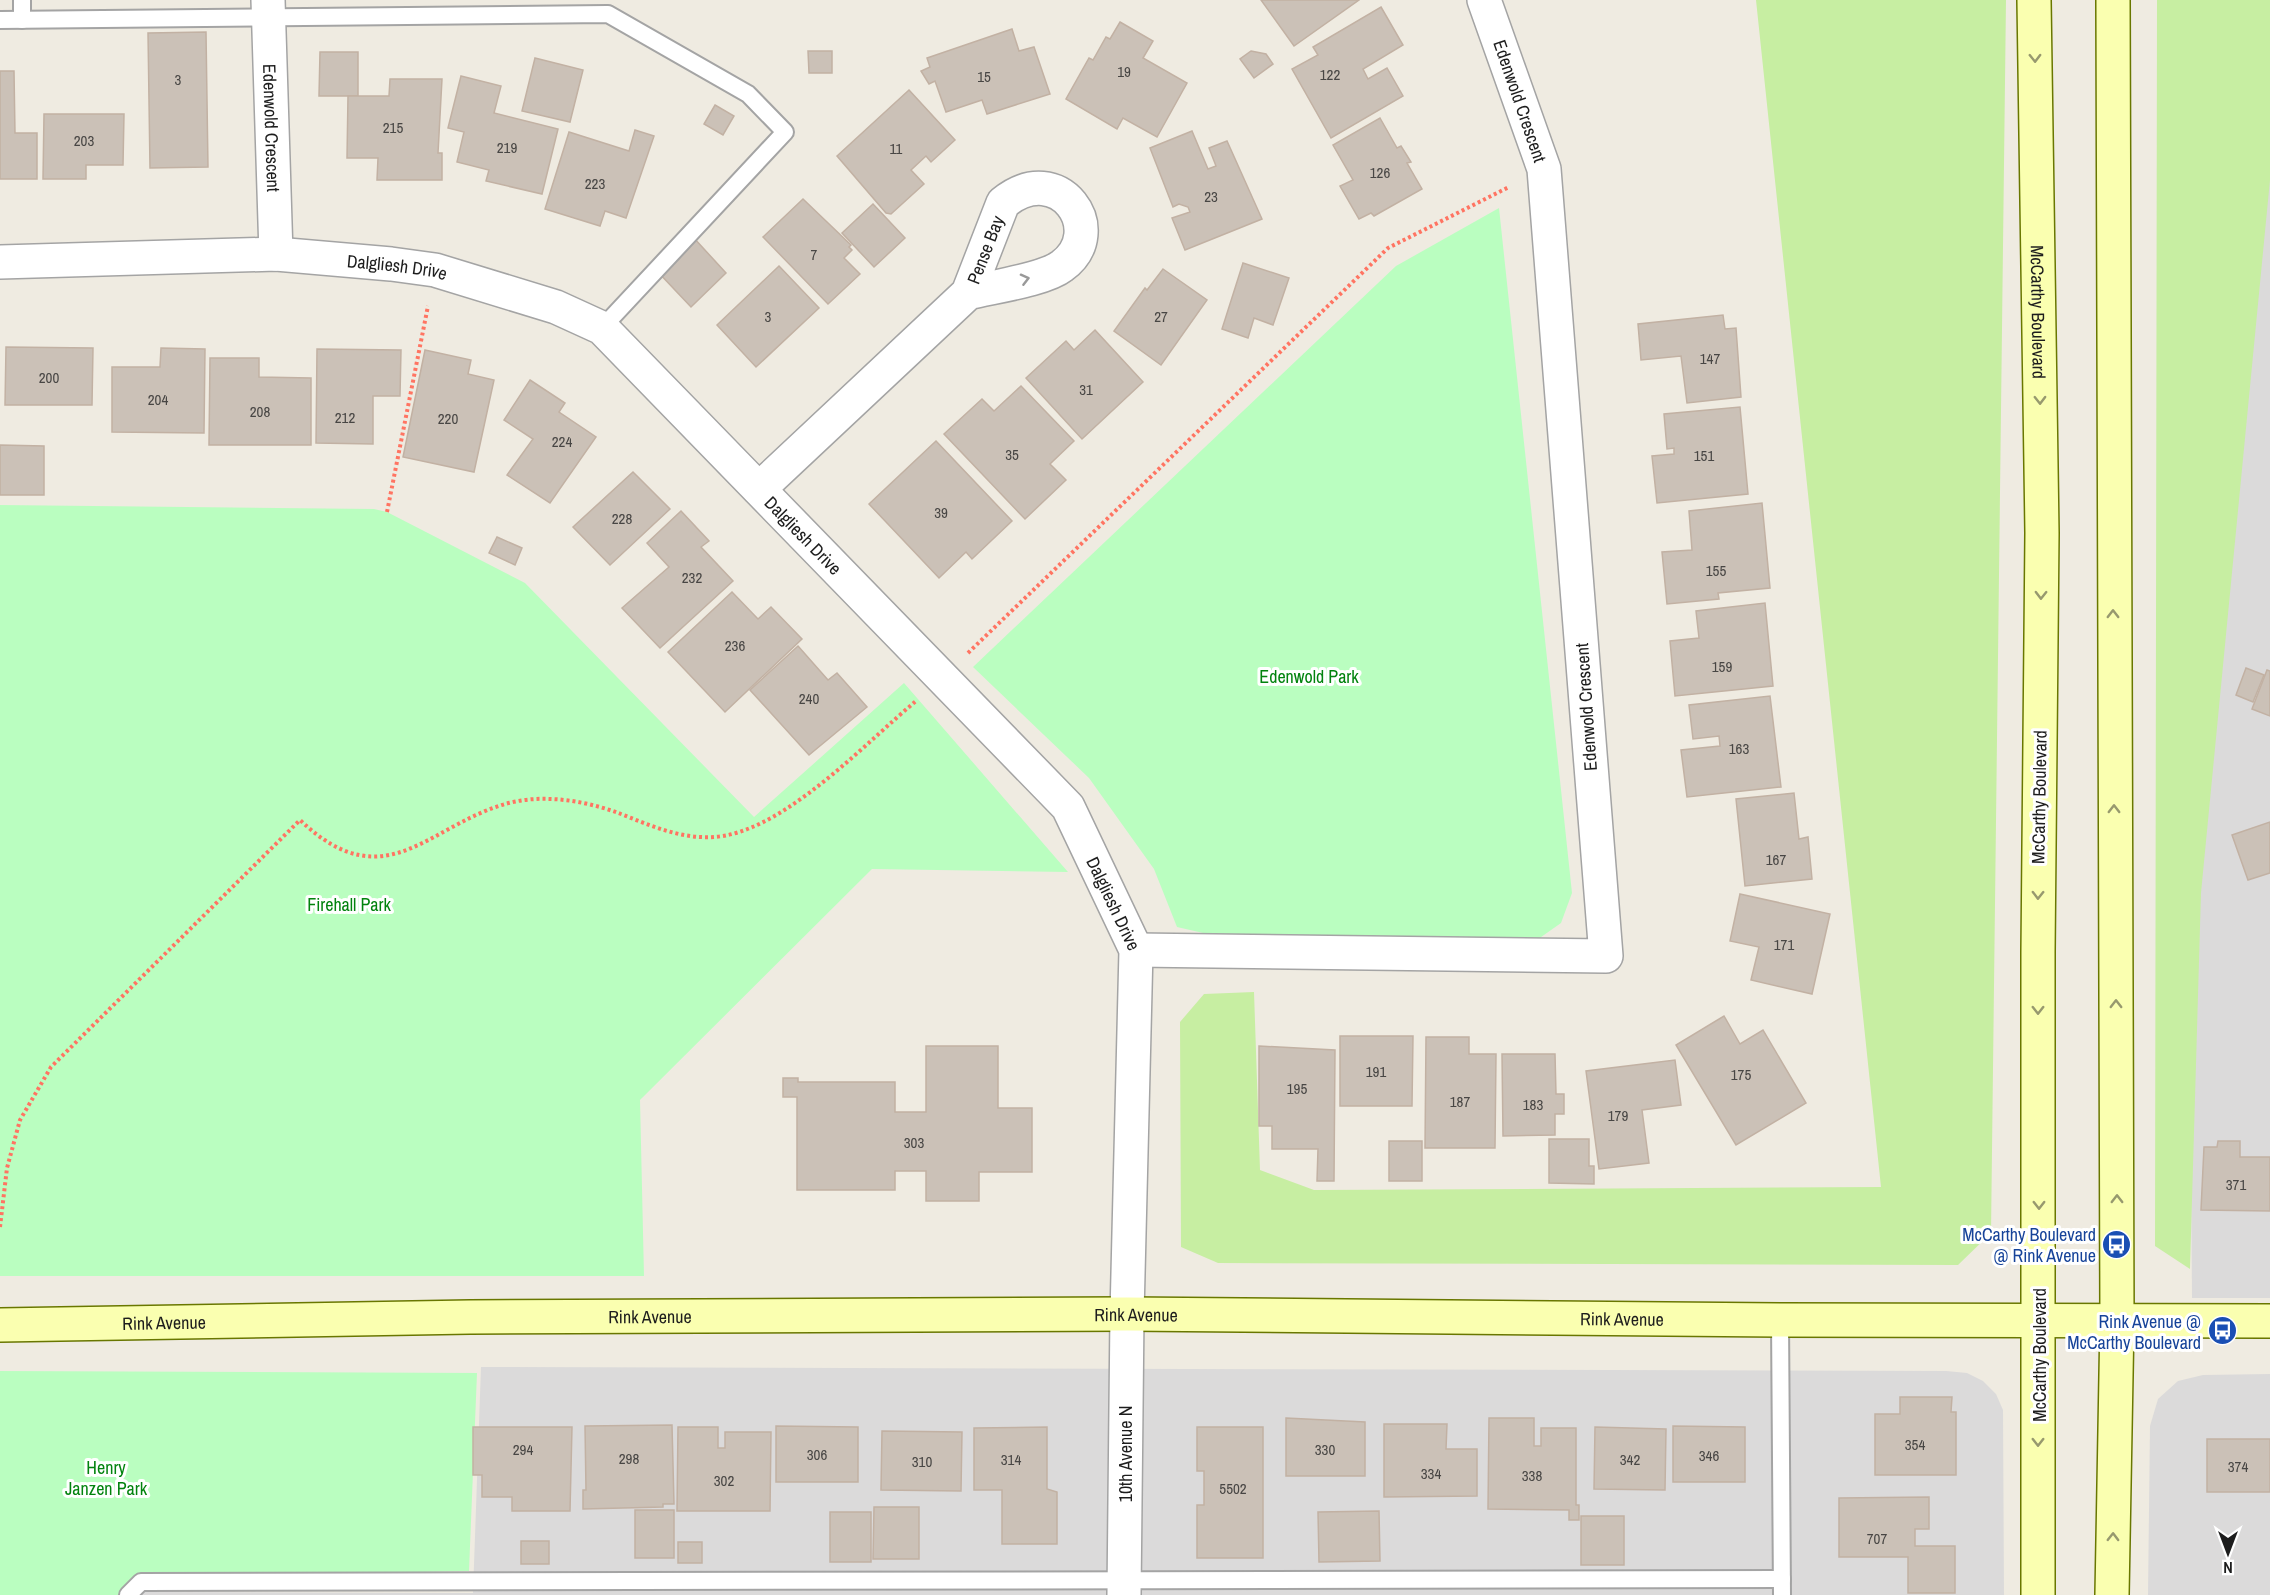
<svg xmlns="http://www.w3.org/2000/svg" width="2270" height="1595" font-family="'Archivo Narrow',sans-serif">
<style>
.residential{fill:#dbdada}
.grass{fill:#c7eea2}
.park{fill:#bafec0}
.building{fill:#cbc1b7;stroke:#c2b1a3;stroke-width:1.5}
.lines{fill:none;stroke-linecap:round;stroke-linejoin:round}
.lane-casing{stroke:#a4a4a4;stroke-width:20}
.street-casing{stroke:#a4a4a4;stroke-width:36}
.secondary-casing{stroke:#697700;stroke-width:36}
.path{stroke:#ff7462;stroke-width:4;stroke-dasharray:3 3;stroke-linecap:butt}
.lane{stroke:#fff;stroke-width:16}
.street{stroke:#fff;stroke-width:33}
.secondary{stroke:#faffb0;stroke-width:33}
.oneway{stroke:#97996e}
.oneway2{stroke:#999}
.labels{text-anchor:middle;dominant-baseline:central;stroke-width:6;stroke-linejoin:round;paint-order:stroke}
.number-label{font-size:15px;fill:#484644}
.street-label{font-size:18px;fill:#1d1d1d;stroke:#fff}
.park-label{font-size:18px;fill:#02830e;stroke:#fff}
.transit-label{font-size:18px;fill:#164399;stroke:#fff;text-anchor:end}
</style>
<rect width="100%" height="100%" fill="#efebe1"/>
<!-- residential -->
<g class="residential">
<polygon points="2270,103 2270,1298 2192,1298 2189,921"/>
<polygon points="481,1367 1946,1371 1967,1373 1983,1381 1996,1394 2003,1410 2004,1595 139,1595 143,1592 473,1593"/>
<polygon points="2270,1374 2270,1595 2148,1595 2150,1426 2158,1399 2178,1381 2203,1375"/>
</g>
<!-- grass -->
<g class="grass">
<polygon points="1756,0 2006,0 1991,1233 1958,1265 1218,1263 1181,1247 1180,1022 1204,994 1254,992 1260,1170 1314,1190 1881,1187"/>
<polygon points="2157,0 2270,0 2270,180 2201,893 2190,1269 2155,1246"/>
</g>
<!-- park -->
<g class="park">
<polygon points="1499,208 1572,893 1561,923 1534,942 1212,935 1177,927 1154,869 1089,778 973,667 1396,266"/>
<polygon points="0,505 374,509 387,512 525,583 754,817 904,683 1068,872 872,869 640,1100 644,1276 0,1276"/>
<polygon points="0,1371 477,1373 469,1571 139,1578 120,1595 0,1595"/>
</g>
<!-- building -->
<g class="building">
<polygon points="1261,0 1359,0 1294,46"/>
<polygon points="1381,7 1403,45 1363,69 1368,79 1387,68 1403,96 1331,138 1292,69 1318,55 1313,47"/>
<polygon points="1120,22 1153,41 1143,58 1187,83 1157,137 1123,118 1117,129 1066,99 1089,58 1093,60 1106,37 1110,39"/>
<polygon points="1012,29 1019,51 1034,47 1050,94 987,114 982,100 946,112 935,81 929,84 921,71 930,67 927,58"/>
<polygon points="206,32 208,167 150,168 148,33"/>
<polygon points="808,51 832,51 832,73 809,73"/>
<polygon points="1251,51 1266,54 1273,64 1254,78 1240,59"/>
<polygon points="320,52 358,52 358,96 319,96"/>
<polygon points="535,58 583,70 570,122 522,111"/>
<polygon points="0,71 14,71 15,133 37,133 37,179 0,179"/>
<polygon points="461,76 501,86 494,113 558,129 542,194 486,181 489,170 457,162 464,132 448,128"/>
<polygon points="390,79 442,79 438,153 442,153 442,180 377,180 378,158 347,158 348,96 389,96"/>
<polygon points="909,90 955,140 931,162 926,156 911,170 924,184 891,214 886,213 837,156"/>
<polygon points="715,105 734,116 723,135 704,124"/>
<polygon points="44,114 124,114 123,165 86,165 86,179 43,179"/>
<polygon points="1380,118 1397,148 1401,146 1411,162 1407,163 1422,189 1374,216 1371,213 1359,219 1340,186 1353,180 1333,145"/>
<polygon points="635,130 654,136 626,218 605,211 600,226 545,209 569,132 629,151"/>
<polygon points="1192,131 1208,169 1216,166 1209,148 1227,141 1262,219 1185,250 1172,218 1190,212 1188,207 1179,204 1173,207 1150,148"/>
<polygon points="803,199 851,245 849,247 852,250 844,258 860,274 828,304 763,237"/>
<polygon points="873,204 905,238 874,267 842,233"/>
<polygon points="693,237 726,273 691,307 657,271"/>
<polygon points="1243,263 1289,278 1273,325 1254,318 1248,338 1222,329"/>
<polygon points="779,266 819,308 756,367 717,325"/>
<polygon points="1163,269 1207,300 1161,365 1114,331 1145,288 1147,290"/>
<polygon points="1723,315 1725,329 1736,328 1741,397 1687,403 1681,356 1641,360 1638,324"/>
<polygon points="1095,330 1143,382 1082,439 1026,378 1066,341 1074,350"/>
<polygon points="6,347 93,348 92,405 5,405"/>
<polygon points="161,348 205,349 204,433 112,432 112,367 160,367"/>
<polygon points="317,349 401,350 400,396 373,396 373,444 316,443"/>
<polygon points="425,350 471,360 468,374 494,380 474,472 403,457"/>
<polygon points="210,358 259,358 259,377 311,378 311,445 209,445"/>
<polygon points="530,380 565,403 559,412 596,437 550,503 507,475 533,439 504,420"/>
<polygon points="1021,386 1074,441 1050,464 1066,480 1025,519 944,434 982,399 994,411"/>
<polygon points="1740,407 1748,494 1657,503 1652,456 1674,454 1674,448 1667,449 1664,414"/>
<polygon points="936,441 1012,521 972,559 966,552 939,578 869,504"/>
<polygon points="0,445 44,446 44,495 0,495"/>
<polygon points="633,472 670,509 610,565 573,527"/>
<polygon points="1762,503 1770,588 1718,593 1719,599 1667,604 1662,552 1692,550 1689,511"/>
<polygon points="681,511 709,541 701,547 733,581 660,648 622,608 669,567 647,543"/>
<polygon points="497,537 522,548 515,565 489,553"/>
<polygon points="732,592 758,619 771,607 802,639 725,712 668,652"/>
<polygon points="1765,603 1773,686 1675,696 1670,641 1699,638 1696,611"/>
<polygon points="798,646 828,680 837,673 867,707 809,755 750,690"/>
<polygon points="2246,668 2264,675 2253,702 2236,695"/>
<polygon points="2267,670 2270,671 2270,716 2252,709"/>
<polygon points="1770,696 1781,787 1687,797 1681,750 1720,746 1719,736 1693,739 1689,705"/>
<polygon points="1794,793 1799,839 1808,837 1812,879 1745,886 1736,799"/>
<polygon points="2270,822 2270,873 2248,880 2232,835"/>
<polygon points="1740,894 1830,914 1812,994 1751,980 1759,947 1730,941"/>
<polygon points="1724,1016 1740,1044 1763,1030 1806,1103 1736,1145 1676,1045"/>
<polygon points="1340,1036 1413,1036 1412,1106 1340,1106"/>
<polygon points="1426,1037 1469,1037 1469,1054 1496,1054 1495,1148 1425,1148"/>
<polygon points="926,1046 998,1046 998,1108 1032,1108 1032,1172 979,1172 979,1201 926,1201 926,1171 895,1171 895,1190 797,1190 797,1097 783,1097 783,1078 798,1078 798,1082 895,1082 895,1112 926,1112"/>
<polygon points="1259,1046 1335,1050 1334,1181 1317,1181 1318,1149 1272,1149 1272,1126 1259,1126"/>
<polygon points="1502,1054 1555,1054 1556,1094 1564,1094 1564,1114 1555,1114 1555,1135 1503,1136"/>
<polygon points="1675,1060 1681,1105 1642,1110 1649,1163 1599,1169 1586,1071"/>
<polygon points="1549,1139 1589,1139 1589,1166 1594,1166 1594,1184 1549,1183"/>
<rect x="1389" y="1141" width="33" height="40"/>
<polygon points="2218,1141 2240,1141 2240,1157 2270,1157 2270,1211 2201,1210 2204,1147 2217,1147"/>
<polygon points="1900,1397 1952,1397 1951,1412 1956,1412 1956,1475 1875,1475 1875,1414 1900,1414"/>
<polygon points="1286,1418 1365,1422 1365,1476 1286,1476"/>
<polygon points="1489,1418 1534,1418 1534,1446 1541,1446 1541,1428 1576,1428 1576,1505 1579,1505 1579,1520 1569,1520 1569,1510 1488,1509"/>
<polygon points="1384,1424 1447,1424 1446,1449 1477,1449 1477,1496 1384,1497"/>
<polygon points="672,1425 674,1504 663,1504 663,1507 583,1509 583,1490 586,1490 585,1426"/>
<polygon points="776,1426 858,1427 858,1482 776,1482"/>
<polygon points="1673,1426 1745,1427 1745,1482 1673,1482"/>
<polygon points="473,1427 572,1427 570,1511 512,1511 512,1497 482,1497 482,1475 473,1475"/>
<polygon points="678,1427 718,1427 718,1448 725,1448 725,1432 771,1432 770,1511 677,1511"/>
<polygon points="1047,1427 1047,1489 1057,1492 1057,1544 1002,1544 1002,1490 974,1490 974,1428"/>
<polygon points="1197,1427 1263,1427 1263,1558 1197,1558 1197,1505 1204,1505 1204,1471 1197,1471"/>
<polygon points="1595,1427 1666,1429 1665,1490 1594,1489"/>
<polygon points="882,1431 962,1432 961,1491 881,1490"/>
<rect x="2207" y="1439" width="63" height="53"/>
<polygon points="1929,1497 1929,1529 1915,1529 1915,1546 1955,1546 1955,1593 1908,1593 1908,1557 1839,1557 1839,1498"/>
<polygon points="874,1507 919,1507 919,1559 873,1559"/>
<rect x="635" y="1510" width="39" height="48"/>
<polygon points="1379,1511 1380,1561 1319,1562 1318,1512"/>
<rect x="830" y="1512" width="41" height="50"/>
<rect x="1581" y="1516" width="43" height="49"/>
<rect x="521" y="1541" width="28" height="23"/>
<rect x="678" y="1542" width="24" height="21"/>
</g>
<g class="lines">
<defs>
<g id="lane">
<polyline points="22,0 22,20"/>
<polyline points="0,20 608,14 748,94 785,132 602,328"/>
<polyline points="1780,1320 1782,1595"/>
<polyline points="128,1595 141,1582 1782,1579"/>
</g>
<g id="street">
<path id="s1" d="M268,0L276,254"/>
<path id="s2" d="M0,262L276,254L391,264L435,270L556,307L602,328L1068,807L1136,950L1127,1314L1124,1595"/>
<path id="s3" d="M759,489L968,293L1003,203C1059,157 1110,231 1062,266C1044,280 991,287 968,293"/>
<polyline points="1136,950 1606,956 1544,169 1484,0"/>
</g>
<g id="secondary">
<path id="s4" d="M2034,0L2042,533L2038,952V1595"/>
<path id="s5" d="M0,1325L470,1317L1127,1314L1780,1320L2270,1321"/>
<polyline points="2112,1595 2117,1320 2113,0"/>
</g>
</defs>
<!-- lane casing -->
<use href="#lane" class="lane-casing"/>
<!-- street casing -->
<use href="#street" class="street-casing"/>
<!-- secondary casing -->
<use href="#secondary" class="secondary-casing"/>
<!-- path -->
<g class="path">
<polyline points="387,512 428,306"/>
<polyline points="968,653 1388,248 1509,187"/>
<path d="M0,1227L7,1168L20,1120L51,1067L300,820C389,905 433,817 518,801C551,795 590,802 621,814C659,829 697,846 739,832C800,813 866,743 916,701"/>
</g>
<!-- lane -->
<use href="#lane" class="lane"/>
<!-- street -->
<use href="#street" class="street"/>
<!-- secondary -->
<use href="#secondary" class="secondary"/>
</g>
<!-- one-way arrows -->
<defs><path id="oneway-chevron" d="M-2-3.5L2.5 0L-2 3.5" fill="none" stroke-width="1.6" stroke-linecap="round" stroke-linejoin="round" transform="scale(1.5)"/></defs>
<g class="oneway">
<use href="#oneway-chevron" transform="translate(2035 58) rotate(89)"/>
<use href="#oneway-chevron" transform="translate(2040 400) rotate(89)"/>
<use href="#oneway-chevron" transform="translate(2041 595) rotate(91)"/>
<use href="#oneway-chevron" transform="translate(2113 614) rotate(-90)"/>
<use href="#oneway-chevron" transform="translate(2114 809) rotate(-90)"/>
<use href="#oneway-chevron" transform="translate(2038 895) rotate(91)"/>
<use href="#oneway-chevron" transform="translate(2116 1004) rotate(-90)"/>
<use href="#oneway-chevron" transform="translate(2038 1010) rotate(90)"/>
<use href="#oneway-chevron" transform="translate(2117 1199) rotate(-90)"/>
<use href="#oneway-chevron" transform="translate(2039 1205) rotate(90)"/>
<use href="#oneway-chevron" transform="translate(2038 1442) rotate(90)"/>
<use href="#oneway-chevron" transform="translate(2113 1537) rotate(-89)"/>
</g>
<use class="oneway2" href="#oneway-chevron" transform="translate(1025 279) rotate(-14)"/>
<!-- icons -->
<defs>
<symbol id="bus-disc" viewBox="-11 -11 22 22"><circle r="9.5" fill="#1a4fb4" stroke="#fff"/><path d="M-5-6H5V4H4V6H2V4H-2V6H-4V4H-5ZM-3.5-4V0h7V-4ZM-3.5 1.2v1.5H-2V1.2ZM2 1.2v1.5H3.5V1.2Z" fill="#fff"/></symbol>
</defs>
<g fill-rule="evenodd">
<use href="#bus-disc" x="2100" y="1228" width="33" height="33"/>
<use href="#bus-disc" x="2206" y="1314" width="33" height="33"/>
</g>
<g class="labels">
<!-- number labels -->
<g class="number-label">
<text x="1124" y="71">19</text>
<text x="1330" y="74">122</text>
<text x="984" y="76">15</text>
<text x="178" y="79">3</text>
<text x="393" y="127">215</text>
<text x="84" y="140">203</text>
<text x="507" y="147">219</text>
<text x="896" y="148">11</text>
<text x="1380" y="172">126</text>
<text x="595" y="183">223</text>
<text x="1211" y="196">23</text>
<text x="814" y="254">7</text>
<text x="768" y="316">3</text>
<text x="1161" y="316">27</text>
<text x="1710" y="358">147</text>
<text x="49" y="377">200</text>
<text x="1086" y="389">31</text>
<text x="158" y="399">204</text>
<text x="260" y="411">208</text>
<text x="345" y="417">212</text>
<text x="448" y="418">220</text>
<text x="562" y="441">224</text>
<text x="1012" y="454">35</text>
<text x="1704" y="455">151</text>
<text x="941" y="512">39</text>
<text x="622" y="518">228</text>
<text x="1716" y="570">155</text>
<text x="692" y="577">232</text>
<text x="735" y="645">236</text>
<text x="1722" y="666">159</text>
<text x="809" y="698">240</text>
<text x="1739" y="748">163</text>
<text x="1776" y="859">167</text>
<text x="1784" y="944">171</text>
<text x="1376" y="1071">191</text>
<text x="1741" y="1074">175</text>
<text x="1297" y="1088">195</text>
<text x="1460" y="1101">187</text>
<text x="1533" y="1104">183</text>
<text x="1618" y="1115">179</text>
<text x="914" y="1142">303</text>
<text x="2236" y="1184">371</text>
<text x="1915" y="1444">354</text>
<text x="523" y="1449">294</text>
<text x="1325" y="1449">330</text>
<text x="817" y="1454">306</text>
<text x="1709" y="1455">346</text>
<text x="629" y="1458">298</text>
<text x="1011" y="1459">314</text>
<text x="1630" y="1459">342</text>
<text x="922" y="1461">310</text>
<text x="2238" y="1466">374</text>
<text x="1431" y="1473">334</text>
<text x="1532" y="1475">338</text>
<text x="724" y="1480">302</text>
<text x="1233" y="1488">5502</text>
<text x="1877" y="1538">707</text>
</g>
<!-- street labels -->
<g class="street-label">
<text transform="translate(1520 101) rotate(71)">Edenwold Crescent</text>
<text stroke="none"><textPath href="#s1" startOffset="128">Edenwold Crescent</textPath></text>
<text stroke="none"><textPath href="#s3" startOffset="333">Pense Bay</textPath></text>
<text stroke="none"><textPath href="#s2" startOffset="398">Dalgliesh Drive</textPath></text>
<text stroke="none"><textPath href="#s4" startOffset="312">McCarthy Boulevard</textPath></text>
<text stroke="none"><textPath href="#s2" startOffset="902">Dalgliesh Drive</textPath></text>
<text transform="translate(1586 707) rotate(-94)">Edenwold Crescent</text>
<text transform="translate(2039 797) rotate(-89)">McCarthy Boulevard</text>
<text stroke="none"><textPath href="#s2" startOffset="1388">Dalgliesh Drive</textPath></text>
<text stroke="none"><textPath href="#s5" startOffset="1136">Rink Avenue</textPath></text>
<text stroke="none"><textPath href="#s5" startOffset="650">Rink Avenue</textPath></text>
<text stroke="none"><textPath href="#s5" startOffset="1622">Rink Avenue</textPath></text>
<text stroke="none"><textPath href="#s5" startOffset="164">Rink Avenue</textPath></text>
<text transform="translate(2039 1355) rotate(-90)">McCarthy Boulevard</text>
<text transform="translate(1125 1454) rotate(-90)">10th Avenue N</text>
</g>
<!-- park labels -->
<g class="park-label">
<text x="1309" y="676">Edenwold Park</text>
<text x="349" y="904">Firehall Park</text>
<text x="106" y="1467">Henry<tspan x="106" dy="21">Janzen Park</tspan></text>
</g>
<!-- transit labels -->
<g class="transit-label">
<text x="2096" y="1234">McCarthy Boulevard<tspan x="2096" dy="21">@ Rink Avenue</tspan></text>
<text x="2201" y="1321">Rink Avenue @<tspan x="2201" dy="21">McCarthy Boulevard</tspan></text>
</g>
</g>
<!-- north arrow -->
<g transform="translate(2228 1553) rotate(180)" stroke="#ffffff" stroke-width="4.5" paint-order="stroke">
<path d="M0-4.5L10 22L0 15L-10 22Z" fill="#1d1d1d"/>
<text y="-9" font-size="16" font-weight="bold" text-anchor="middle" fill="#1d1d1d">N</text>
</g>
</svg>
